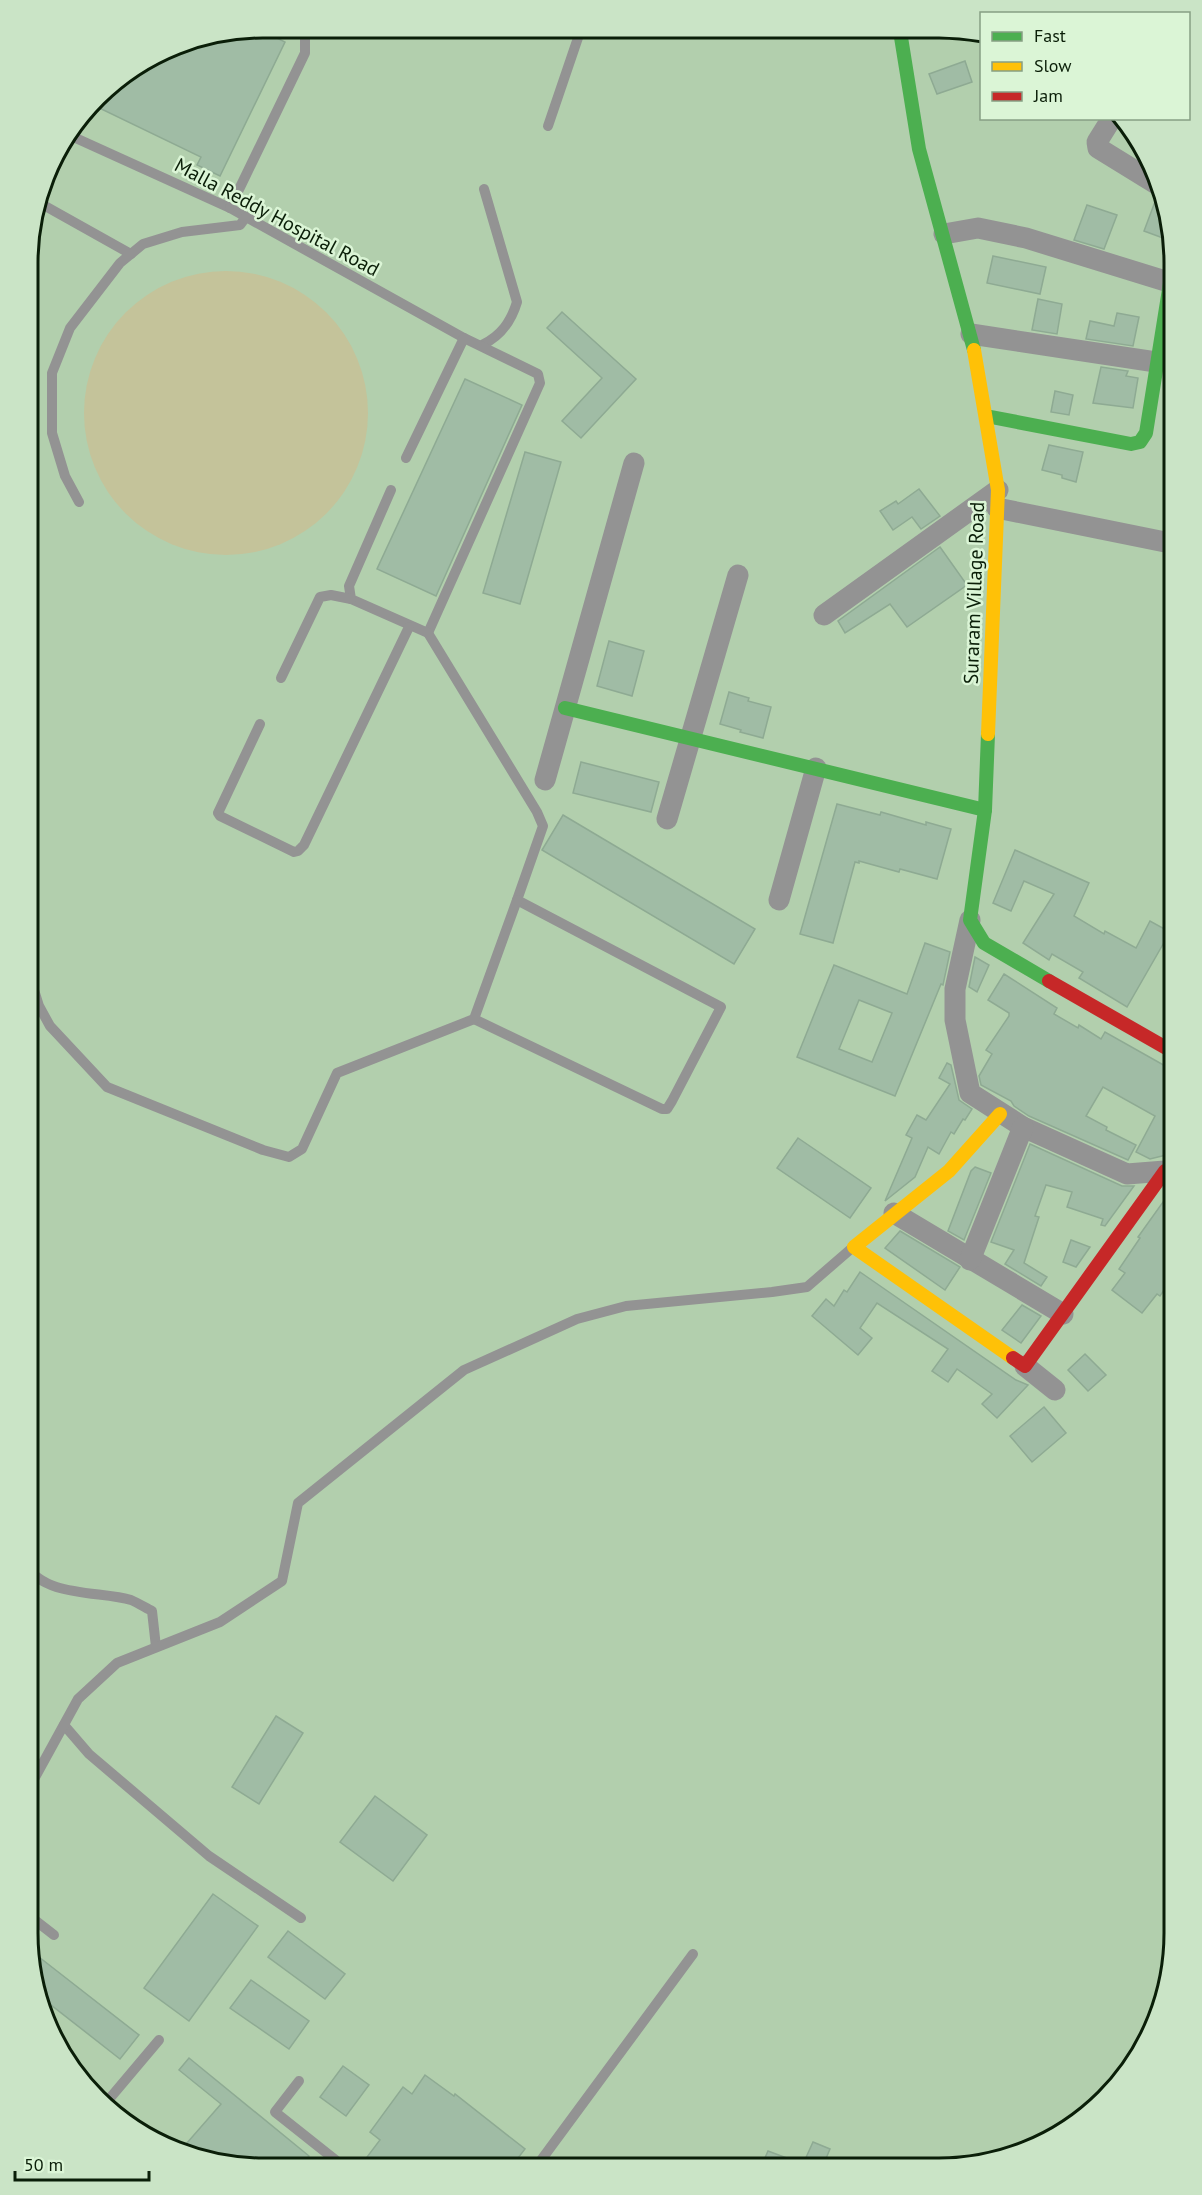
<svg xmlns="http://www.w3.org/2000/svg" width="1202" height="2195" font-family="'PT Sans',sans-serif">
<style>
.green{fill:#c4c39a}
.building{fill:#a0bca5;stroke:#8eaa93;stroke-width:1.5;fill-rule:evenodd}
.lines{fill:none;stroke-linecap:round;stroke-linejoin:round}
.lane{stroke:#939393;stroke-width:10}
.street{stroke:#939393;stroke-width:21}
.fast{stroke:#4caf50;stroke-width:14}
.slow{stroke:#ffc107;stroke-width:14}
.jam{stroke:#c62828;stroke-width:14}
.labels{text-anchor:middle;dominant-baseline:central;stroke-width:5;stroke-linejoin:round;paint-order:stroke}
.street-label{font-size:20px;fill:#0a1e08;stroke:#dbf5d6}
.rim{fill:none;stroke:#0a1e08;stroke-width:3}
</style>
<rect width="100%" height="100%" fill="#b2cfad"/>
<!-- green -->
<circle class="green" cx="226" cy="413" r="142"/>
<!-- building -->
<g class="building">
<polygon points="257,28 285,42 220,176 197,165 201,157 93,105 107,86 173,45"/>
<polygon points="965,61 972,82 937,94 929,74"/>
<polygon points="1156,199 1165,200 1168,223 1163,238 1144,231"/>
<polygon points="1087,205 1117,215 1104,249 1074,240"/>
<polygon points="993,256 1046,267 1040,294 987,283"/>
<polygon points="1038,299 1062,304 1057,334 1032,330"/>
<polygon points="562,312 636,379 581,438 562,421 602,378 547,328"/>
<polygon points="1117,313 1139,317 1133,346 1086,339 1090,321 1114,326"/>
<polygon points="1101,367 1128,371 1126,376 1138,378 1133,408 1093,403"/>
<polygon points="465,379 522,405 436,596 377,569"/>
<polygon points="1055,391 1073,395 1069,415 1051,412"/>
<polygon points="1049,445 1083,452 1076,482 1062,478 1062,475 1042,470"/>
<polygon points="525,452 561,462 520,604 483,593"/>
<polygon points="919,489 940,516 921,529 912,517 893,530 880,511 896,501 898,504"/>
<polygon points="940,547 967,585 907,627 890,604 845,633 838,621"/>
<polygon points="609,641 644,651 632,696 597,686"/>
<polygon points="729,692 749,698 748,701 771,707 763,738 740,732 741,730 720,724"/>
<polygon points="581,762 659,782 651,812 573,793"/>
<polygon points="837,804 880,815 881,812 926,825 926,822 951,829 937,879 900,869 899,872 859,861 859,863 855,862 833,943 800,934"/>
<polygon points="563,815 755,929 734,964 542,850"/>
<polygon points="1015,850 1089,883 1074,916 1104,934 1105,931 1136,948 1150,921 1170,932 1127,1007 1079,978 1083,972 1052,954 1049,960 1023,943 1054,894 1024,881 1011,911 993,903"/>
<path d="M925,943L950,952L943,985L941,984L895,1096L797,1057L834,965L907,994ZM859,1000L892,1013L872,1062L839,1049Z"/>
<polygon points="975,957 989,965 977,992 969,987"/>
<polygon points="1004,974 1057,1008 1054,1014 1078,1028 1079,1025 1101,1039 1105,1032 1167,1067 1175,1069 1175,1158 1166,1155 1150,1159 1136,1152 1155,1116 1103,1087 1086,1116 1107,1127 1106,1130 1136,1145 1128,1160 1029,1116 1014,1106 1011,1101 981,1085 979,1076 992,1054 986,1050 1009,1016 1009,1013 988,1000"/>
<polygon points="947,1063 951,1065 959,1100 972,1109 965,1120 963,1119 954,1134 951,1132 939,1154 928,1147 915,1177 885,1201 912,1138 906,1135 917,1115 926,1120 950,1084 939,1078"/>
<polygon points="798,1138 871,1188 850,1218 777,1168"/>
<polygon points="1030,1144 1122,1186 1134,1186 1105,1226 1101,1225 1103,1219 1067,1207 1072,1192 1046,1185 1035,1216 1039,1217 1024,1263 1047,1277 1041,1286 1005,1264 1014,1250 991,1242"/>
<polygon points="975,1167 991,1173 964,1240 948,1231 971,1171"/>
<polygon points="1168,1195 1175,1197 1175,1274 1160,1296 1157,1294 1142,1313 1112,1290 1125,1273 1119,1269 1140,1238 1138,1237"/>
<polygon points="900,1231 960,1267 945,1290 885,1248"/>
<polygon points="1071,1240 1090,1247 1076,1267 1063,1262"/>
<polygon points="860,1272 1016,1380 1028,1385 997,1418 982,1404 992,1394 957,1369 948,1382 932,1371 948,1349 877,1303 860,1328 872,1338 858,1355 812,1316 826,1299 834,1306 844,1290 847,1292"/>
<polygon points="1022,1305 1041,1316 1021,1343 1002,1330"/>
<polygon points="1085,1354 1106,1375 1088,1391 1068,1370"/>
<polygon points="1044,1407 1066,1433 1032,1462 1010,1436"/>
<polygon points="276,1716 303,1733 259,1804 232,1787"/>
<polygon points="375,1796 427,1835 393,1881 340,1842"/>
<polygon points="213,1894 258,1926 189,2021 144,1988"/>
<polygon points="288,1931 345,1974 325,1999 268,1957"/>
<polygon points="30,1950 139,2035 120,2059 37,1994"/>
<polygon points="251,1980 309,2021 289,2049 230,2008"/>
<polygon points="189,2058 309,2156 300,2166 232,2166 179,2152 221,2104 179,2070"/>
<polygon points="343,2066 369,2085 346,2116 320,2097"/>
<polygon points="425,2075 454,2096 455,2094 525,2149 511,2167 379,2166 367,2157 380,2140 370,2132 403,2087 412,2094"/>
<polygon points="813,2142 830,2149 822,2168 804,2162"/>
<polygon points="768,2151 808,2166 807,2168 761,2167"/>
</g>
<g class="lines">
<!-- lane -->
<g class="lane">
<polyline points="548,126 581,29"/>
<polyline points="69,135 230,208 464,338"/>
<polyline points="38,202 131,254"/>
<polyline points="230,208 305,53 305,35 300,27"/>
<path d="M482,345C501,336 511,322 517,302L484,189"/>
<polyline points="406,458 464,338 538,374 540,383 428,633"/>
<polyline points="391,490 349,586 351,599 428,633 537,812 543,826 517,900 721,1007 672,1101 667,1109 662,1109 474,1019"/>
<polyline points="79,502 65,476 52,433 52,373 70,328 120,263 143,244 182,232 240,225 246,217"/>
<polyline points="281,678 320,597 331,595 351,599"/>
<polyline points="260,724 218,813 220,816 294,852 298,851 304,845 409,627"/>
<polyline points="28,971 39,1006 50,1026 107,1087 263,1150 289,1157 302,1149 337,1073 474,1019 517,900"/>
<path d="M27,1565C43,1597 102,1591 131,1600C138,1603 146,1608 152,1611L156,1647"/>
<polyline points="64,1725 89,1754 209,1856 301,1918"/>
<polyline points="27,1792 78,1699 117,1663 220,1622 282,1581 298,1503 464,1370 577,1319 626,1306 772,1292 807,1287 852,1248"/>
<polyline points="27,1914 54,1935"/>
<polyline points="299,2081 275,2112 343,2166"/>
<polyline points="105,2104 159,2040"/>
<polyline points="536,2167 693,1954"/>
</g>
<!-- street -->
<g class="street">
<polyline points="1112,118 1097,142 1098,148 1163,188"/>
<polyline points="944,234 978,228 1026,238 1175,284"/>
<polyline points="971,334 1156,362"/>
<polyline points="997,508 1175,544"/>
<polyline points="824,615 998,490"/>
<polyline points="545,780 634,463"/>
<polyline points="667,819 738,575"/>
<polyline points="779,900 816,768"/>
<polyline points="970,920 955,989 955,1020 970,1093 1023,1127 1127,1174 1165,1171 1174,1176"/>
<polyline points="894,1213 1063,1314"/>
<polyline points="970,1260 1023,1127"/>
<polyline points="1025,1366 1055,1390"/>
</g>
<!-- fast -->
<g class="fast">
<polyline points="900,31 919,149 974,350"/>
<polyline points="986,416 1131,444 1140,442 1146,433 1170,283"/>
<polyline points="565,708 985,810"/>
<polyline points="988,734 985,810 970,920 984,943 1049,981"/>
</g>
<!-- slow -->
<g class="slow">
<polyline points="974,350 998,490 988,734"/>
<polyline points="1000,1114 949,1171 854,1247 1013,1358"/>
</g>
<!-- jam -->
<g class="jam">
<polyline points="1049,981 1175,1053"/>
<polyline points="1013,1358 1025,1366 1165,1171"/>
</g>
</g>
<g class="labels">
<!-- street labels -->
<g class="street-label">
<text transform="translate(277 217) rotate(28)">Malla Reddy Hospital Road</text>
<text transform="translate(974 593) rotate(-88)">Suraram Village Road</text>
</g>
</g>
<!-- crop -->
<path d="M0 0H1202V2195H0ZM263 38H939A225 225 0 0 1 1164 263V1933A225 225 0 0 1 939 2158H263A225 225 0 0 1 38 1933V263A225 225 0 0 1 263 38Z" fill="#cae4c6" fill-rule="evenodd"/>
<path class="rim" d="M263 38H939A225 225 0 0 1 1164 263V1933A225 225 0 0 1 939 2158H263A225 225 0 0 1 38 1933V263A225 225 0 0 1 263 38Z"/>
<!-- legend -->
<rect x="980" y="12" width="210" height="108" fill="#dbf5d6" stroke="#879f84" stroke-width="1.5"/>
<rect x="992" y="32" width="30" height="9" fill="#4caf50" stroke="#879f84" stroke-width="1.5"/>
<text x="1034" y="42" font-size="18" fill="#0a1e08">Fast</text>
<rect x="992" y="62" width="30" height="9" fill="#ffc107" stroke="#879f84" stroke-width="1.5"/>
<text x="1034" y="72" font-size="18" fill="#0a1e08">Slow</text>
<rect x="992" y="92" width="30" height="9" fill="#c62828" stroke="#879f84" stroke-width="1.5"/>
<text x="1034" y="102" font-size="18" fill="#0a1e08">Jam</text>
<!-- scale -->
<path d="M15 2171v9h134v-9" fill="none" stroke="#0a1e08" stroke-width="3"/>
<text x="24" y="2171" font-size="18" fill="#0a1e08" stroke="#dbf5d6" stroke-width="4.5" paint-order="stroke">50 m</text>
</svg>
